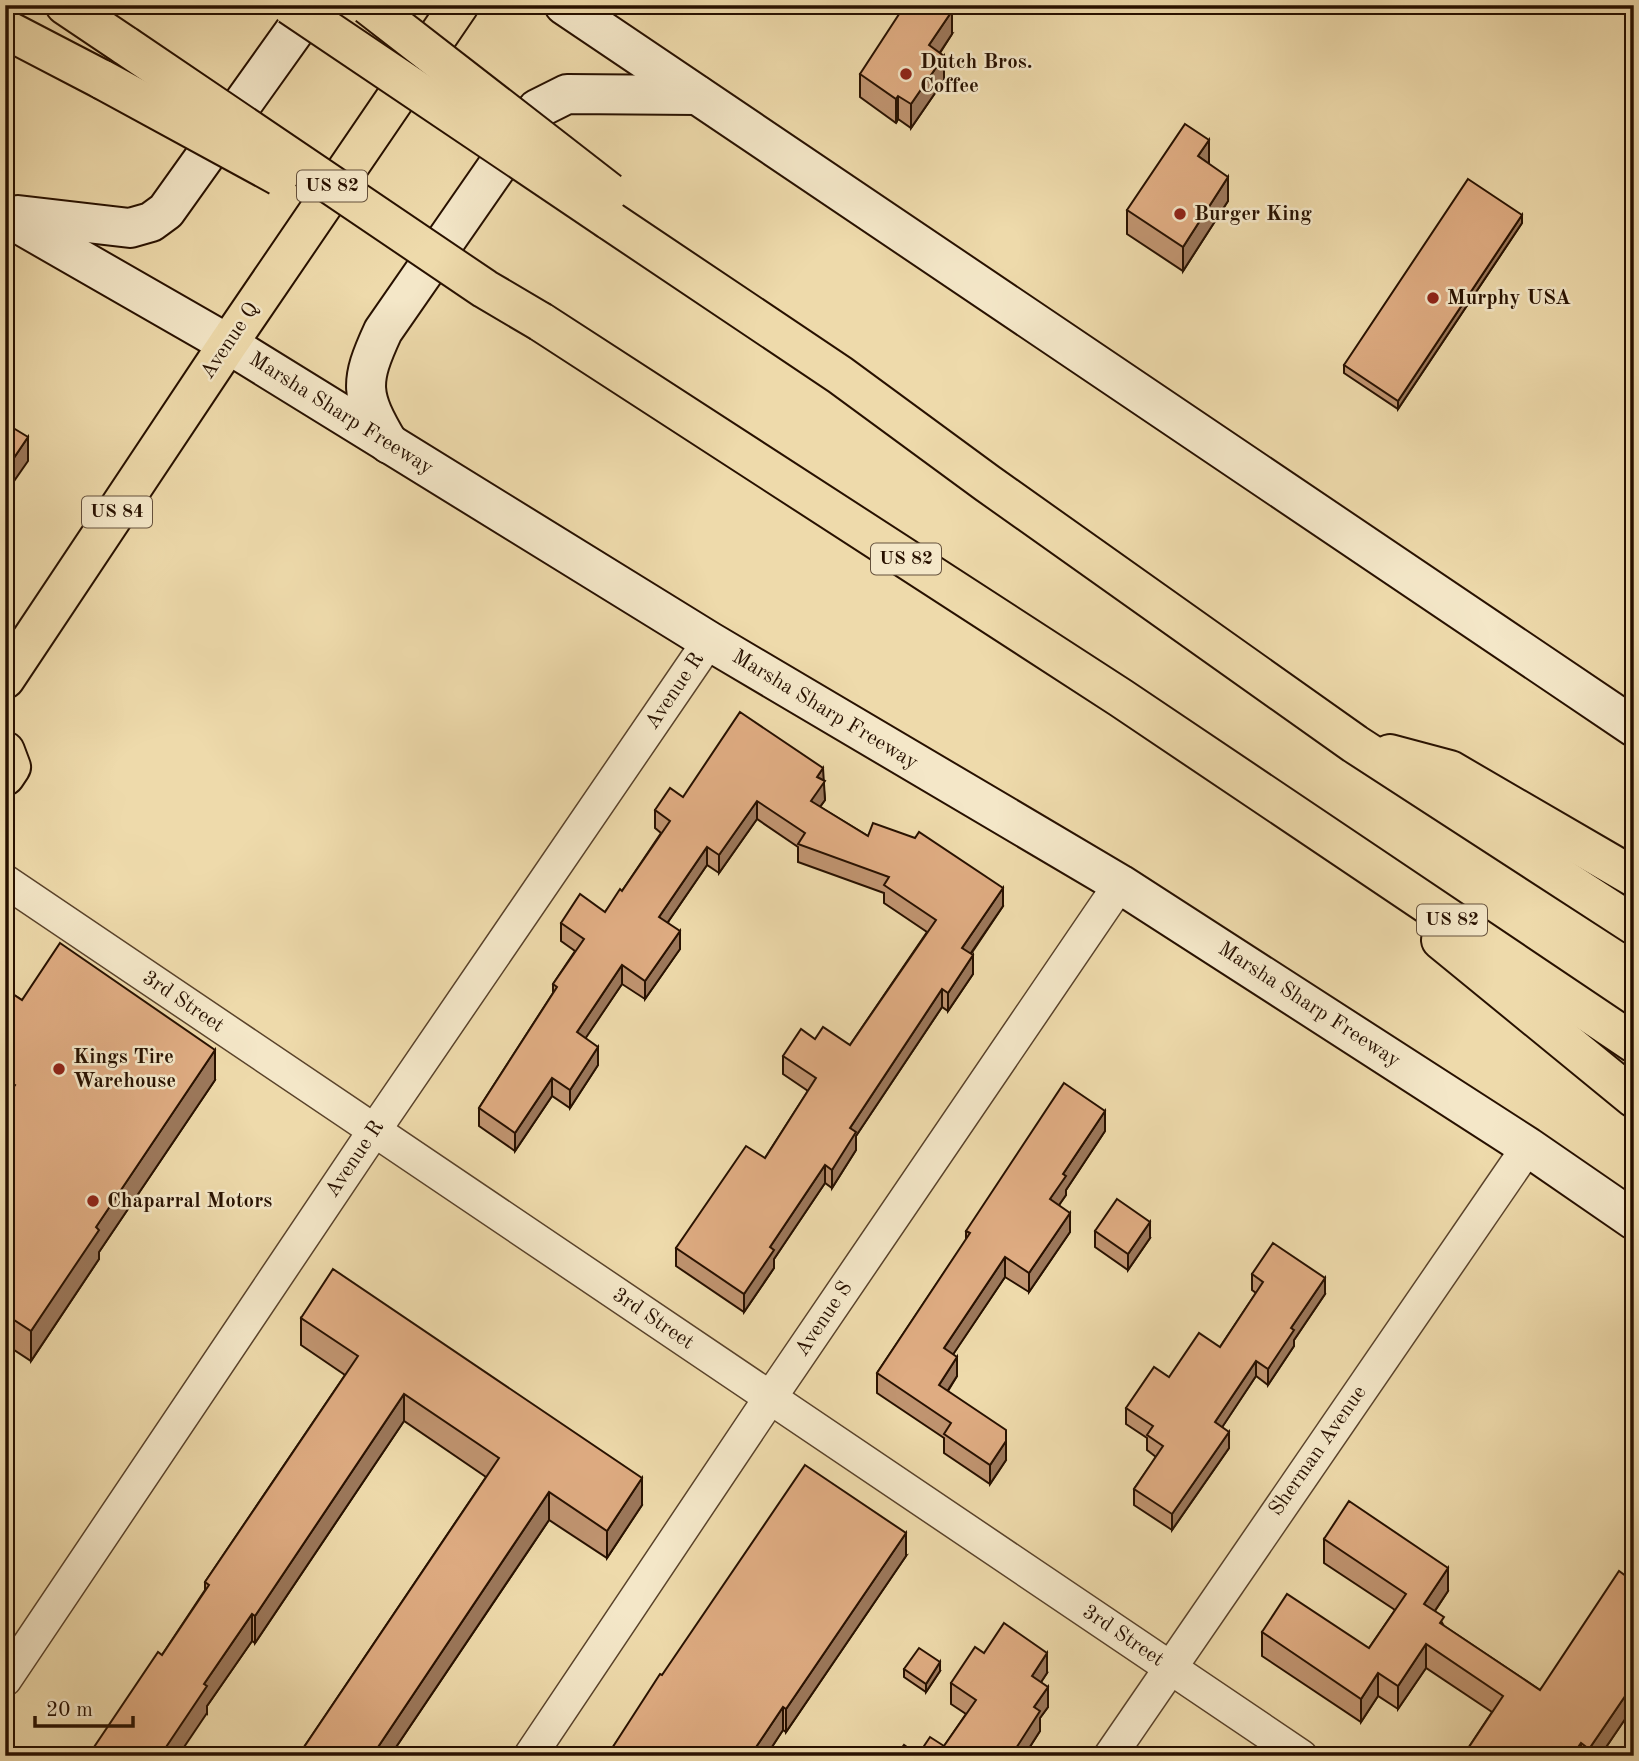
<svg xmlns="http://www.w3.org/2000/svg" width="1639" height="1761" font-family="'Old Standard TT',serif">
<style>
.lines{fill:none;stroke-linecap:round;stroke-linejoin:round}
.minor-casing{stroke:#5a432b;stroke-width:35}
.secondary-casing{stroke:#281100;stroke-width:42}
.trunk-casing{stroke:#281100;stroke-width:42}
.motorway-casing{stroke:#281100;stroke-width:42}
.minor{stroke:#f4e7c8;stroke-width:32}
.secondary{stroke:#f4e7c8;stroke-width:38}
.trunk{stroke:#eedaab;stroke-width:38}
.motorway{stroke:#eedaab;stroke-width:38}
.motorway-bridge-casing{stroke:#281100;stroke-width:42;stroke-linecap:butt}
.motorway-bridge{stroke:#eedaab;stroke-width:38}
.wall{fill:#c09470;stroke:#281100;stroke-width:2}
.shaded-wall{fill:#9c785b;stroke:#281100;stroke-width:2}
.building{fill:#dfac82;stroke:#281100;stroke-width:2}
.poi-dot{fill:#8f2418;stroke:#f4e7c8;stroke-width:2.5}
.labels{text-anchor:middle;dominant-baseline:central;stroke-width:5;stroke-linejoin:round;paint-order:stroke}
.shield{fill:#f4e7c8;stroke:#65513c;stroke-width:2}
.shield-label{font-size:19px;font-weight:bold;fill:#281100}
.poi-label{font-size:21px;font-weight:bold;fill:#281100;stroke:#f4e7c8;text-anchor:start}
.street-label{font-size:21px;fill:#281100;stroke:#f4e7c8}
</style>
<rect width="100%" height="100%" fill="#eedaab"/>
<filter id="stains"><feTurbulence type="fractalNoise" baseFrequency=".00286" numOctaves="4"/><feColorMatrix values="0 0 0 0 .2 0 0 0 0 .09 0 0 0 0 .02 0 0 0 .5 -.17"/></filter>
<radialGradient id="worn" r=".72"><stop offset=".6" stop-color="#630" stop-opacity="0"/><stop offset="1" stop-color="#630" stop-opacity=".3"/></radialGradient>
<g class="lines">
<defs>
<g id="minor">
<polyline points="5,881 1301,1756"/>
<polyline points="5,1680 374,1131 709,641"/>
<polyline points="530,1756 770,1398 1120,884"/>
<polyline points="1110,1756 1528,1147"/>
</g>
<g id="secondary">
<polyline points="564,5 1634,727"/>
<polyline points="18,215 130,228 151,222 166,211 313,5"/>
<polyline points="5,216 228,344 709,641 1120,884 1528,1147 1634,1220"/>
<path d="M389,444C360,395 359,383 383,331L537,109L567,94L697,95"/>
</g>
<g id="trunk">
<polyline points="5,679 228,344 459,5"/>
<polyline points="5,751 11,767 5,776"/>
</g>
<g id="motorway">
<polyline points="65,5 126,46"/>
<polyline points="5,29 103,80"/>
<polyline points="609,220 840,375 987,483 1355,744 1634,925"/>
<polyline points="541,322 1121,698 1634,1043"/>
<polyline points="1390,754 1450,770 1634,877"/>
<polyline points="1441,940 1634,1098"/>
</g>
</defs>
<!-- minor casing -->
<use href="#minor" class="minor-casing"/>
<!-- secondary casing -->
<use href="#secondary" class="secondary-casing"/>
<!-- trunk casing -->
<use href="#trunk" class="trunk-casing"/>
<!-- motorway casing -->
<use href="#motorway" class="motorway-casing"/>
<!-- minor -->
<use href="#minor" class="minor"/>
<!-- secondary -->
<use href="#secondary" class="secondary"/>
<!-- trunk -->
<use href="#trunk" class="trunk"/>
<!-- motorway -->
<use href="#motorway" class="motorway"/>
<defs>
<g id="motorway-bridge">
<polyline points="290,5 609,220"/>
<polyline points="368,5 609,192"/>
<polyline points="126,46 485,289 541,322"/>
<polyline points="103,80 279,176"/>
</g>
</defs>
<!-- motorway-bridge casing -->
<use href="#motorway-bridge" class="motorway-bridge-casing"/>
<!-- motorway-bridge -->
<use href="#motorway-bridge" class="motorway-bridge"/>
</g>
<!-- wall -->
<g class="wall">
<polygon points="952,34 940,53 944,80 911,128 898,119 896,123 860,97 860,74"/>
<polygon points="1209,164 1228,201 1183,271 1127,234 1127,210"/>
<polygon points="1522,223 1398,409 1344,373 1344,365"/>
<polygon points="823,780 825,800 820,807 868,836 1003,906 971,954 973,974 948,1011 942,1007 856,1136 856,1150 832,1188 825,1183 774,1259 774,1268 744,1312 676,1266 676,1248 765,1158 808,1091 783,1074 783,1056 815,1039 850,1045 927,932 884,903 884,893 798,862 798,847 757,819 719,873 707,865 668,922 680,949 645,999 622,984 585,1038 598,1065 570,1108 552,1096 515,1151 479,1126 479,1108 553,993 553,984 575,951 561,941 561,923 605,912 622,891 661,833 655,828 655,810 683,797"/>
<polygon points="5,989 22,1000 215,1080 99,1252 99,1259 31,1361 5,1344"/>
<polygon points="1105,1131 1066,1190 1066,1195 1059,1205 1070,1232 1029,1292 1005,1277 953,1354 957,1376 948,1391 1006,1460 990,1484 944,1453 944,1438 877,1393 877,1373 966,1240 966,1231"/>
<polygon points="1095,1231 1150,1238 1128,1270 1095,1247"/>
<polygon points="1252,1274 1325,1294 1294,1340 1294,1346 1268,1385 1256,1376 1222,1427 1229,1448 1172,1530 1134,1505 1134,1489 1156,1457 1147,1450 1147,1438 1126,1424 1126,1408 1169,1377 1220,1347 1256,1293 1252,1290"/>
<polygon points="301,1318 642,1505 607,1558 549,1520 390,1756 298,1756 486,1477 404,1421 255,1643 252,1641 207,1706 207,1713 162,1655 205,1590 205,1582 345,1375 301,1345"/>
<polygon points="1324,1539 1448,1591 1435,1611 1444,1626 1540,1690 1634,1582 1634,1706 1600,1756 1463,1756 1492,1712 1426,1668 1398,1709 1378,1696 1361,1722 1262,1656 1262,1632 1369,1648 1395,1610 1324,1563"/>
<polygon points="906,1556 786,1732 783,1730 766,1756 607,1756 662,1675"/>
<polygon points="904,1669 940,1671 926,1692 904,1677"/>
<polygon points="1047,1673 1041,1682 1048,1707 1040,1718 1040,1731 1024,1756 896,1756 918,1755 944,1746 966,1714 951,1704 951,1683"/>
</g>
<!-- shaded-wall -->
<g class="shaded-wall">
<polygon points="952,11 952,34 929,69 929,45"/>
<polygon points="944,56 944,80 911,128 911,104"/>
<polygon points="898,96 898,119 896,123 896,99"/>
<polygon points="1209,140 1209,164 1198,156"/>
<polygon points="1228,177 1228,201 1183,271 1183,247"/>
<polygon points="1522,215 1522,223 1398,409 1398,401"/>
<polygon points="28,437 28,461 5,494 5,471"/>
<polygon points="823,768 825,800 811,819 811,801 817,777"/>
<polygon points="757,801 757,819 719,873 719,855"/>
<polygon points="707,847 707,865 659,935 659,917"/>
<polygon points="1003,888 1003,906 962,966 962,948"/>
<polygon points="680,931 680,949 645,999 645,981"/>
<polygon points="973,955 973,974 948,1011 948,993"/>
<polygon points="622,965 622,984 577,1051 577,1032"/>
<polygon points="942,989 942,1007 856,1136 856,1150 832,1188 832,1170 850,1128"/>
<polygon points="598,1047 598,1065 570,1108 570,1090"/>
<polygon points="215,1050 215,1080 99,1252 99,1259 31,1361 31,1331 96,1227"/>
<polygon points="552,1078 552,1096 515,1151 515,1133"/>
<polygon points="1105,1111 1105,1131 1066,1190 1066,1195 1050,1218 1050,1199 1063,1174"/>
<polygon points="825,1165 825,1183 774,1259 774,1268 744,1312 744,1294 770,1247"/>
<polygon points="1070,1213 1070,1232 1029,1292 1029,1273"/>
<polygon points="1150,1222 1150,1238 1128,1270 1128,1254"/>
<polygon points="1005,1257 1005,1277 944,1368 944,1348"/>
<polygon points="1325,1278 1325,1294 1294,1340 1294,1346 1268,1385 1268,1369 1291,1328"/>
<polygon points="957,1357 957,1376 939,1404 939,1385"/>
<polygon points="1256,1361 1256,1376 1215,1438 1215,1422"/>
<polygon points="404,1394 404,1421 255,1643 255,1616"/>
<polygon points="1229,1432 1229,1448 1172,1530 1172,1514"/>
<polygon points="1006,1441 1006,1460 990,1484 990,1465"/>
<polygon points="642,1478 642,1505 607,1558 607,1531"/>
<polygon points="549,1492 549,1520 390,1756 372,1756"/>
<polygon points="906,1533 906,1556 786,1732 786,1709"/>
<polygon points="1448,1568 1448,1591 1424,1627 1424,1604"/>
<polygon points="252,1614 252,1641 207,1706 207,1713 178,1756 160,1756 204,1684"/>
<polygon points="1426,1644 1426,1668 1398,1709 1398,1686"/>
<polygon points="1047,1653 1047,1673 1032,1696 1032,1676"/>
<polygon points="940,1662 940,1671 926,1692 926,1684"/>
<polygon points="1378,1673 1378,1696 1361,1722 1361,1699"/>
<polygon points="1634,1683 1634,1706 1600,1756 1589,1756 1589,1749"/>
<polygon points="1048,1687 1048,1707 1040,1718 1040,1731 1024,1756 1011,1756 1034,1707"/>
<polygon points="783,1707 783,1730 766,1756 750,1756"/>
<polygon points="1581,1743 1581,1756 1572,1756"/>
</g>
<!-- building -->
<g class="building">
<polygon points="905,5 944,5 952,11 929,45 944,56 911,104 898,96 896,99 860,74"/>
<polygon points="1185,124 1209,140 1198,156 1228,177 1183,247 1127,210"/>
<polygon points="1468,179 1522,215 1398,401 1344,365"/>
<polygon points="5,423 28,437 5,471"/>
<polygon points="740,712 823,768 817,777 825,781 811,801 868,836 873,823 915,838 919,832 1003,888 962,948 973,955 948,993 942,989 850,1128 856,1132 832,1170 825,1165 770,1247 774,1250 744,1294 676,1248 746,1146 765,1158 816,1078 783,1056 801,1029 815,1039 823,1027 850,1045 936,920 884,885 889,877 798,844 805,833 757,801 719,855 707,847 659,917 680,931 645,981 622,965 577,1032 598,1047 570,1090 552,1078 515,1133 479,1108 557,987 553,984 584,939 561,923 580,894 605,912 620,889 622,891 670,821 655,810 670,788 683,797"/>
<polygon points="60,943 215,1050 96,1227 99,1230 31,1331 5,1314 5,1233 11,1224 5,1220 5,1100 15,1085 5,1079 5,989 22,1000"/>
<polygon points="1064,1083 1105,1111 1063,1174 1066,1176 1050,1199 1070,1213 1029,1273 1005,1257 944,1348 957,1357 939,1385 1006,1430 1006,1441 990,1465 944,1434 951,1423 877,1373 970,1233 966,1231"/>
<polygon points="1117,1199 1150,1222 1128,1254 1095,1231"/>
<polygon points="1273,1243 1325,1278 1291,1328 1294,1330 1268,1369 1256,1361 1215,1422 1229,1432 1172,1514 1134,1489 1163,1446 1147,1435 1153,1426 1126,1408 1154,1367 1169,1377 1199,1333 1220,1347 1263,1282 1252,1274"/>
<polygon points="333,1269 642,1478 607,1531 549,1492 372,1756 298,1756 499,1458 404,1394 255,1616 252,1614 204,1684 207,1686 160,1756 88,1756 158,1652 162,1655 209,1585 205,1582 358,1356 301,1318"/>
<polygon points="805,1465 906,1533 786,1709 783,1707 750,1756 607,1756 660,1674 662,1675"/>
<polygon points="1349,1501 1448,1568 1424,1604 1444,1617 1440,1623 1540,1690 1619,1571 1634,1582 1634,1683 1589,1749 1581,1743 1572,1756 1463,1756 1503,1696 1426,1644 1398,1686 1378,1673 1361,1699 1262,1632 1287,1594 1369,1648 1406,1594 1324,1539"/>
<polygon points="1004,1623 1047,1653 1032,1676 1048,1687 1034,1707 1040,1711 1011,1756 896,1756 904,1745 918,1755 930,1737 944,1746 976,1700 951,1683 975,1647 984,1653"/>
<polygon points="919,1648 940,1662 926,1684 904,1669"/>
</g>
<!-- markers -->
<g class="poi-dot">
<circle cx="906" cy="74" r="7"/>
<circle cx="1180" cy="214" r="7"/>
<circle cx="1433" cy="298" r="7"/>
<circle cx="59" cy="1069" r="7"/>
<circle cx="93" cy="1201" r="7"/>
</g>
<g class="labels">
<!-- shield labels -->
<g class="shield">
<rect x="297" y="170.5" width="70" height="31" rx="5"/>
<rect x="82" y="496.5" width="70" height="31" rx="5"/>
<rect x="871" y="543.5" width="70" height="31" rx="5"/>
<rect x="1417" y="904.5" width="70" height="31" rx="5"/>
</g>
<g class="shield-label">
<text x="332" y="186">US 82</text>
<text x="117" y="512">US 84</text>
<text x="906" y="559">US 82</text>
<text x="1452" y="920">US 82</text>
</g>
<!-- poi labels -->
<g class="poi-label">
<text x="920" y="62">Dutch Bros.<tspan x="920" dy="24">Coffee</tspan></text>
<text x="1194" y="214">Burger King</text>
<text x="1447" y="298">Murphy USA</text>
<text x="73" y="1057">Kings Tire<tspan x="73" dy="24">Warehouse</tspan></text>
<text x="107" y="1201">Chaparral Motors</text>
</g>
<!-- street labels -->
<g class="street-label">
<text transform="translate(230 341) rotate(-56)">Avenue Q</text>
<text transform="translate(341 414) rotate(32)">Marsha Sharp Freeway</text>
<text transform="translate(675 691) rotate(-56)">Avenue R</text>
<text transform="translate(825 710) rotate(31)">Marsha Sharp Freeway</text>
<text transform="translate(183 1002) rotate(34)">3rd Street</text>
<text transform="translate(1309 1005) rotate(33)">Marsha Sharp Freeway</text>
<text transform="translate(355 1159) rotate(-56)">Avenue R</text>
<text transform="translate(653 1319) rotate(34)">3rd Street</text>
<text transform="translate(824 1319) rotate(-56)">Avenue S</text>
<text transform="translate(1318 1451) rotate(-55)">Sherman Avenue</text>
<text transform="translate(1123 1636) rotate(34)">3rd Street</text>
</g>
</g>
<!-- margin -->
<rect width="1639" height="1761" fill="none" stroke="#eedaab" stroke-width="28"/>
<rect x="7" y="7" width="1625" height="1747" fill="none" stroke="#281100" stroke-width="3.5"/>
<rect x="14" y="14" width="1611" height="1733" fill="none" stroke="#281100" stroke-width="2"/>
<!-- scale -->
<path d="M35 1716v10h98v-10" fill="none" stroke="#281100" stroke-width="3.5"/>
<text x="46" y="1716" font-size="21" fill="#281100" stroke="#f4e7c8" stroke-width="5" paint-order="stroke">20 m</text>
<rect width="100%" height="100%" filter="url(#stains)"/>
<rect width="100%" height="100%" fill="url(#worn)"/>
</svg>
